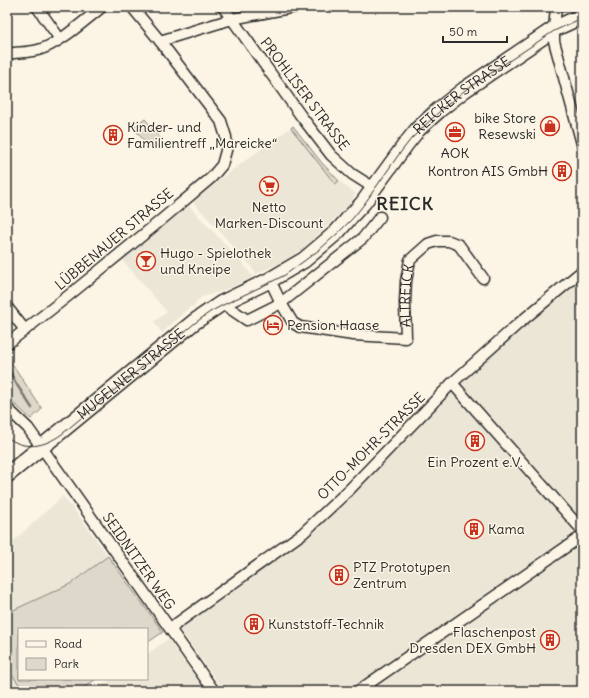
<svg xmlns="http://www.w3.org/2000/svg" width="589" height="698" font-family="Delius,sans-serif">
<style>
.built{fill:#ece6d7}
.green{fill:#ded8ca;stroke:#84827a}
.lines{fill:none;stroke-linecap:round;stroke-linejoin:round}
.stream{stroke:#7d7b74;stroke-width:2.5}
.street-casing{stroke:#2b2b2b;stroke-width:13}
.secondary-casing{stroke:#2b2b2b;stroke-width:18}
.street{stroke:#fcf5e5;stroke-width:10}
.secondary{stroke:#fcf5e5;stroke-width:15}
.tram{stroke:#2b2b2b;stroke-width:1}
.labels{text-anchor:middle;dominant-baseline:central;stroke-width:3;stroke-linejoin:round;paint-order:stroke}
.street-label{font-size:14px;fill:#2b2b2b;stroke:#fcf5e5}
.poi-label{font-size:14px;fill:#2b2b2b;stroke:#fcf5e5;text-anchor:start}
.district-label{font-size:18px;font-weight:bold;letter-spacing:1px;fill:#2b2b2b;stroke:#fcf5e5}
</style>
<rect width="100%" height="100%" fill="#fcf5e5"/>
<filter id="ink" filterUnits="userSpaceOnUse"><feTurbulence type="fractalNoise" baseFrequency=".025" numOctaves="2"/><feDisplacementMap in="SourceGraphic" scale="8" xChannelSelector="R" yChannelSelector="G"/><feConvolveMatrix kernelMatrix="1 2 1 2 8 2 1 2 1" color-interpolation-filters="sRGB"/></filter>
<g filter="url(#ink)">
<!-- built -->
<g class="built">
<polygon points="293,126 322,163 339,181 356,194 347,206 310,243 288,259 256,274 250,265 193,202 223,177"/>
<polygon points="189,206 240,260 253,277 225,290 202,297 195,302 196,304 192,308 191,306 162,333 154,322 167,312 122,260"/>
<polygon points="582,271 582,691 224,691 176,624 303,533 452,383"/>
<polygon points="63,496 83,521 108,556 70,584 7,613 7,547"/>
<polygon points="168,639 206,691 95,691 111,679 147,679 147,654"/>
<polygon points="7,668 24,691 7,691"/>
</g>
<!-- green -->
<g class="green">
<polygon points="145,119 160,138 149,147 134,128"/>
<polygon points="293,126 322,163 339,181 335,184 291,128"/>
<polygon points="7,356 42,409 31,419 7,397"/>
<polygon points="108,556 163,632 147,643 147,629 19,629 19,679 96,679 79,691 24,691 7,668 7,613 70,584"/>
</g>
<g class="lines">
<!-- stream -->
<polyline class="stream" points="7,366 17,385 32,408"/>
<defs>
<g id="street">
<polyline points="37,7 60,39"/>
<polyline points="223,7 232,19 301,116 331,155 352,174 374,188"/>
<polyline points="556,7 554,29 554,41 582,144"/>
<polyline points="160,41 232,19 295,7"/>
<path d="M7,54C17,52 27,53 38,50C58,45 85,20 102,7"/>
<path id="s1" d="M270,280L281,303L293,323L300,327L353,335L406,338L405,302L406,281L410,260L428,244L437,241H449L459,245L483,278"/>
<polyline points="222,303 247,320 281,303 363,238 380,217"/>
<polyline points="7,307 25,330"/>
<polyline points="7,344 68,296 154,226 211,178 222,165 227,147 226,137 221,121 160,41 132,7"/>
<polyline points="452,383 582,530"/>
<polyline points="7,408 28,428 214,691"/>
<polyline points="171,630 176,624 303,533 350,489 452,383 518,324 582,271"/>
<polyline points="358,691 582,536"/>
</g>
<g id="secondary">
<path id="s2" d="M7,475L60,432L194,322L222,303L270,280L304,260L337,232L351,216L363,203L406,144L418,129L440,109L464,90L554,29L582,16"/>
</g>
</defs>
<!-- street casing -->
<use href="#street" class="street-casing"/>
<!-- secondary casing -->
<use href="#secondary" class="secondary-casing"/>
<!-- street -->
<use href="#street" class="street"/>
<!-- secondary -->
<use href="#secondary" class="secondary"/>
<!-- tram -->
<path class="tram" d="M7,437C25,451 44,447 62,434L195,323L210,312L223,305L271,282L285,275L319,250L338,233L353,218L365,203L397,157L411,139L441,110L464,91L554,31L582,18"/>
</g>
</g>
<!-- icons -->
<defs>
<symbol id="shop-ring" viewBox="-11 -11 22 22"><circle r="9.5" fill="#fcf5e5" stroke="#c8321e" stroke-width="1.5"/><path d="M-5-2.5h2.3a2.7 3.5 0 0 1 5.4 0H5L5.5 6h-11ZM-1.5-2.5h3a1.5 2.3 0 0 0-3 0Z" fill="#c8321e"/></symbol>
<symbol id="office-ring" viewBox="-11 -11 22 22"><circle r="9.5" fill="#fcf5e5" stroke="#c8321e" stroke-width="1.5"/><path d="M-6-3h4V-5.5h4V-3h4V5H-6ZM-1-4.5V-3h2v-1.5ZM-6 0V1H6V0Z" fill="#c8321e"/></symbol>
<symbol id="building-ring" viewBox="-11 -11 22 22"><circle r="9.5" fill="#fcf5e5" stroke="#c8321e" stroke-width="1.5"/><path d="M-4-6H4V6H1V3H-1V6H-4ZM-2.5-4.3h1.7v1.8h-1.7ZM.8-4.3h1.7v1.8H.8ZM-2.5-1h1.7V.8h-1.7ZM.8-1h1.7V.8H.8Z" fill="#c8321e"/></symbol>
<symbol id="supermarket-ring" viewBox="-11 -11 22 22"><circle r="9.5" fill="#fcf5e5" stroke="#c8321e" stroke-width="1.5"/><path d="M-6-5.5h2.5l.6 2H6L4.5 2H-2.5L-4.4-4H-6ZM-1.5 3.2a1.3 1.3 0 1 0 .1 0ZM3 3.2a1.3 1.3 0 1 0 .1 0Z" fill="#c8321e"/></symbol>
<symbol id="bar-ring" viewBox="-11 -11 22 22"><circle r="9.5" fill="#fcf5e5" stroke="#c8321e" stroke-width="1.5"/><path d="M-6-5H6L.8 .8V4.5H3.5V6h-7V4.5H-.8V.8Z" fill="#c8321e"/></symbol>
<symbol id="hotel-ring" viewBox="-11 -11 22 22"><circle r="9.5" fill="#fcf5e5" stroke="#c8321e" stroke-width="1.5"/><path d="M-6-4.5h1.5V1H6V5H4.5V3h-9V5H-6ZM-4 0a1.8 1.8 0 1 1 3.6 0ZM.5 0V-2.5h3Q6-2.5 6 0Z" fill="#c8321e"/></symbol>
</defs>
<g fill-rule="evenodd">
<use href="#shop-ring" x="539" y="115" width="22" height="22"/>
<use href="#office-ring" x="444" y="121" width="22" height="22"/>
<use href="#building-ring" x="102" y="124" width="22" height="22"/>
<use href="#building-ring" x="551" y="160" width="22" height="22"/>
<use href="#supermarket-ring" x="258" y="175" width="22" height="22"/>
<use href="#bar-ring" x="135" y="250" width="22" height="22"/>
<use href="#hotel-ring" x="262" y="314" width="22" height="22"/>
<use href="#building-ring" x="464" y="430" width="22" height="22"/>
<use href="#building-ring" x="463" y="518" width="22" height="22"/>
<use href="#building-ring" x="328" y="564" width="22" height="22"/>
<use href="#building-ring" x="243" y="613" width="22" height="22"/>
<use href="#building-ring" x="539" y="629" width="22" height="22"/>
</g>
<g class="labels">
<!-- street labels -->
<g class="street-label">
<text transform="translate(305 94) rotate(53)">PROHLISER STRASSE</text>
<text stroke="none"><textPath href="#s2" startOffset="598">REICKER STRASSE</textPath></text>
<text transform="translate(114 239) rotate(-40)">LÜBBENAUER STRASSE</text>
<text stroke="none"><textPath href="#s1" startOffset="206">ALTREICK</textPath></text>
<text stroke="none"><textPath href="#s2" startOffset="160">MÜGELNER STRASSE</textPath></text>
<text transform="translate(371 446) rotate(-45)">OTTO-MOHR-STRASSE</text>
<text transform="translate(139 561) rotate(55)">SEIDNITZER WEG</text>
</g>
<!-- poi labels -->
<g class="poi-label">
<text x="536" y="118" text-anchor="end">bike Store<tspan x="536" dy="16">Resewski</tspan></text>
<text x="127" y="127">Kinder- und<tspan x="127" dy="16">Familientreff „Mareicke“</tspan></text>
<text x="455" y="153" text-anchor="middle">AOK</text>
<text x="548" y="171" text-anchor="end">Kontron AIS GmbH</text>
<text x="269" y="207" text-anchor="middle">Netto<tspan x="269" dy="16">Marken-Discount</tspan></text>
<text x="160" y="253">Hugo - Spielothek<tspan x="160" dy="16">und Kneipe</tspan></text>
<text x="287" y="325">Pension Haase</text>
<text x="475" y="462" text-anchor="middle">Ein Prozent e.V.</text>
<text x="488" y="529">Kama</text>
<text x="353" y="567">PTZ Prototypen<tspan x="353" dy="16">Zentrum</tspan></text>
<text x="268" y="624">Kunststoff-Technik</text>
<text x="536" y="632" text-anchor="end">Flaschenpost<tspan x="536" dy="16">Dresden DEX GmbH</tspan></text>
</g>
<!-- district labels -->
<g class="district-label">
<text x="405" y="203">REICK</text>
</g>
</g>
<!-- margin -->
<rect width="589" height="698" fill="none" stroke="#fcf5e5" stroke-width="24"/>
<rect x="12" y="12" width="565" height="674" fill="none" stroke="#2b2b2b" stroke-width="1.5" filter="url(#ink)"/>
<!-- legend -->
<rect x="18" y="628" width="130" height="52" fill="#fcf5e5" stroke="#a8a49b"/>
<rect x="26" y="641" width="20" height="6" fill="#fcf5e5" stroke="#a8a49b"/>
<text x="54" y="648" font-size="12" fill="#2b2b2b">Road</text>
<rect x="26" y="658" width="20" height="12" fill="#ded8ca" stroke="#a8a49b"/>
<text x="54" y="668" font-size="12" fill="#2b2b2b">Park</text>
<!-- scale -->
<path d="M443 36v6h64v-6" fill="none" stroke="#2b2b2b" stroke-width="2"/>
<text x="449" y="36" font-size="12" fill="#2b2b2b" stroke="#fcf5e5" stroke-width="3" paint-order="stroke">50 m</text>
</svg>
